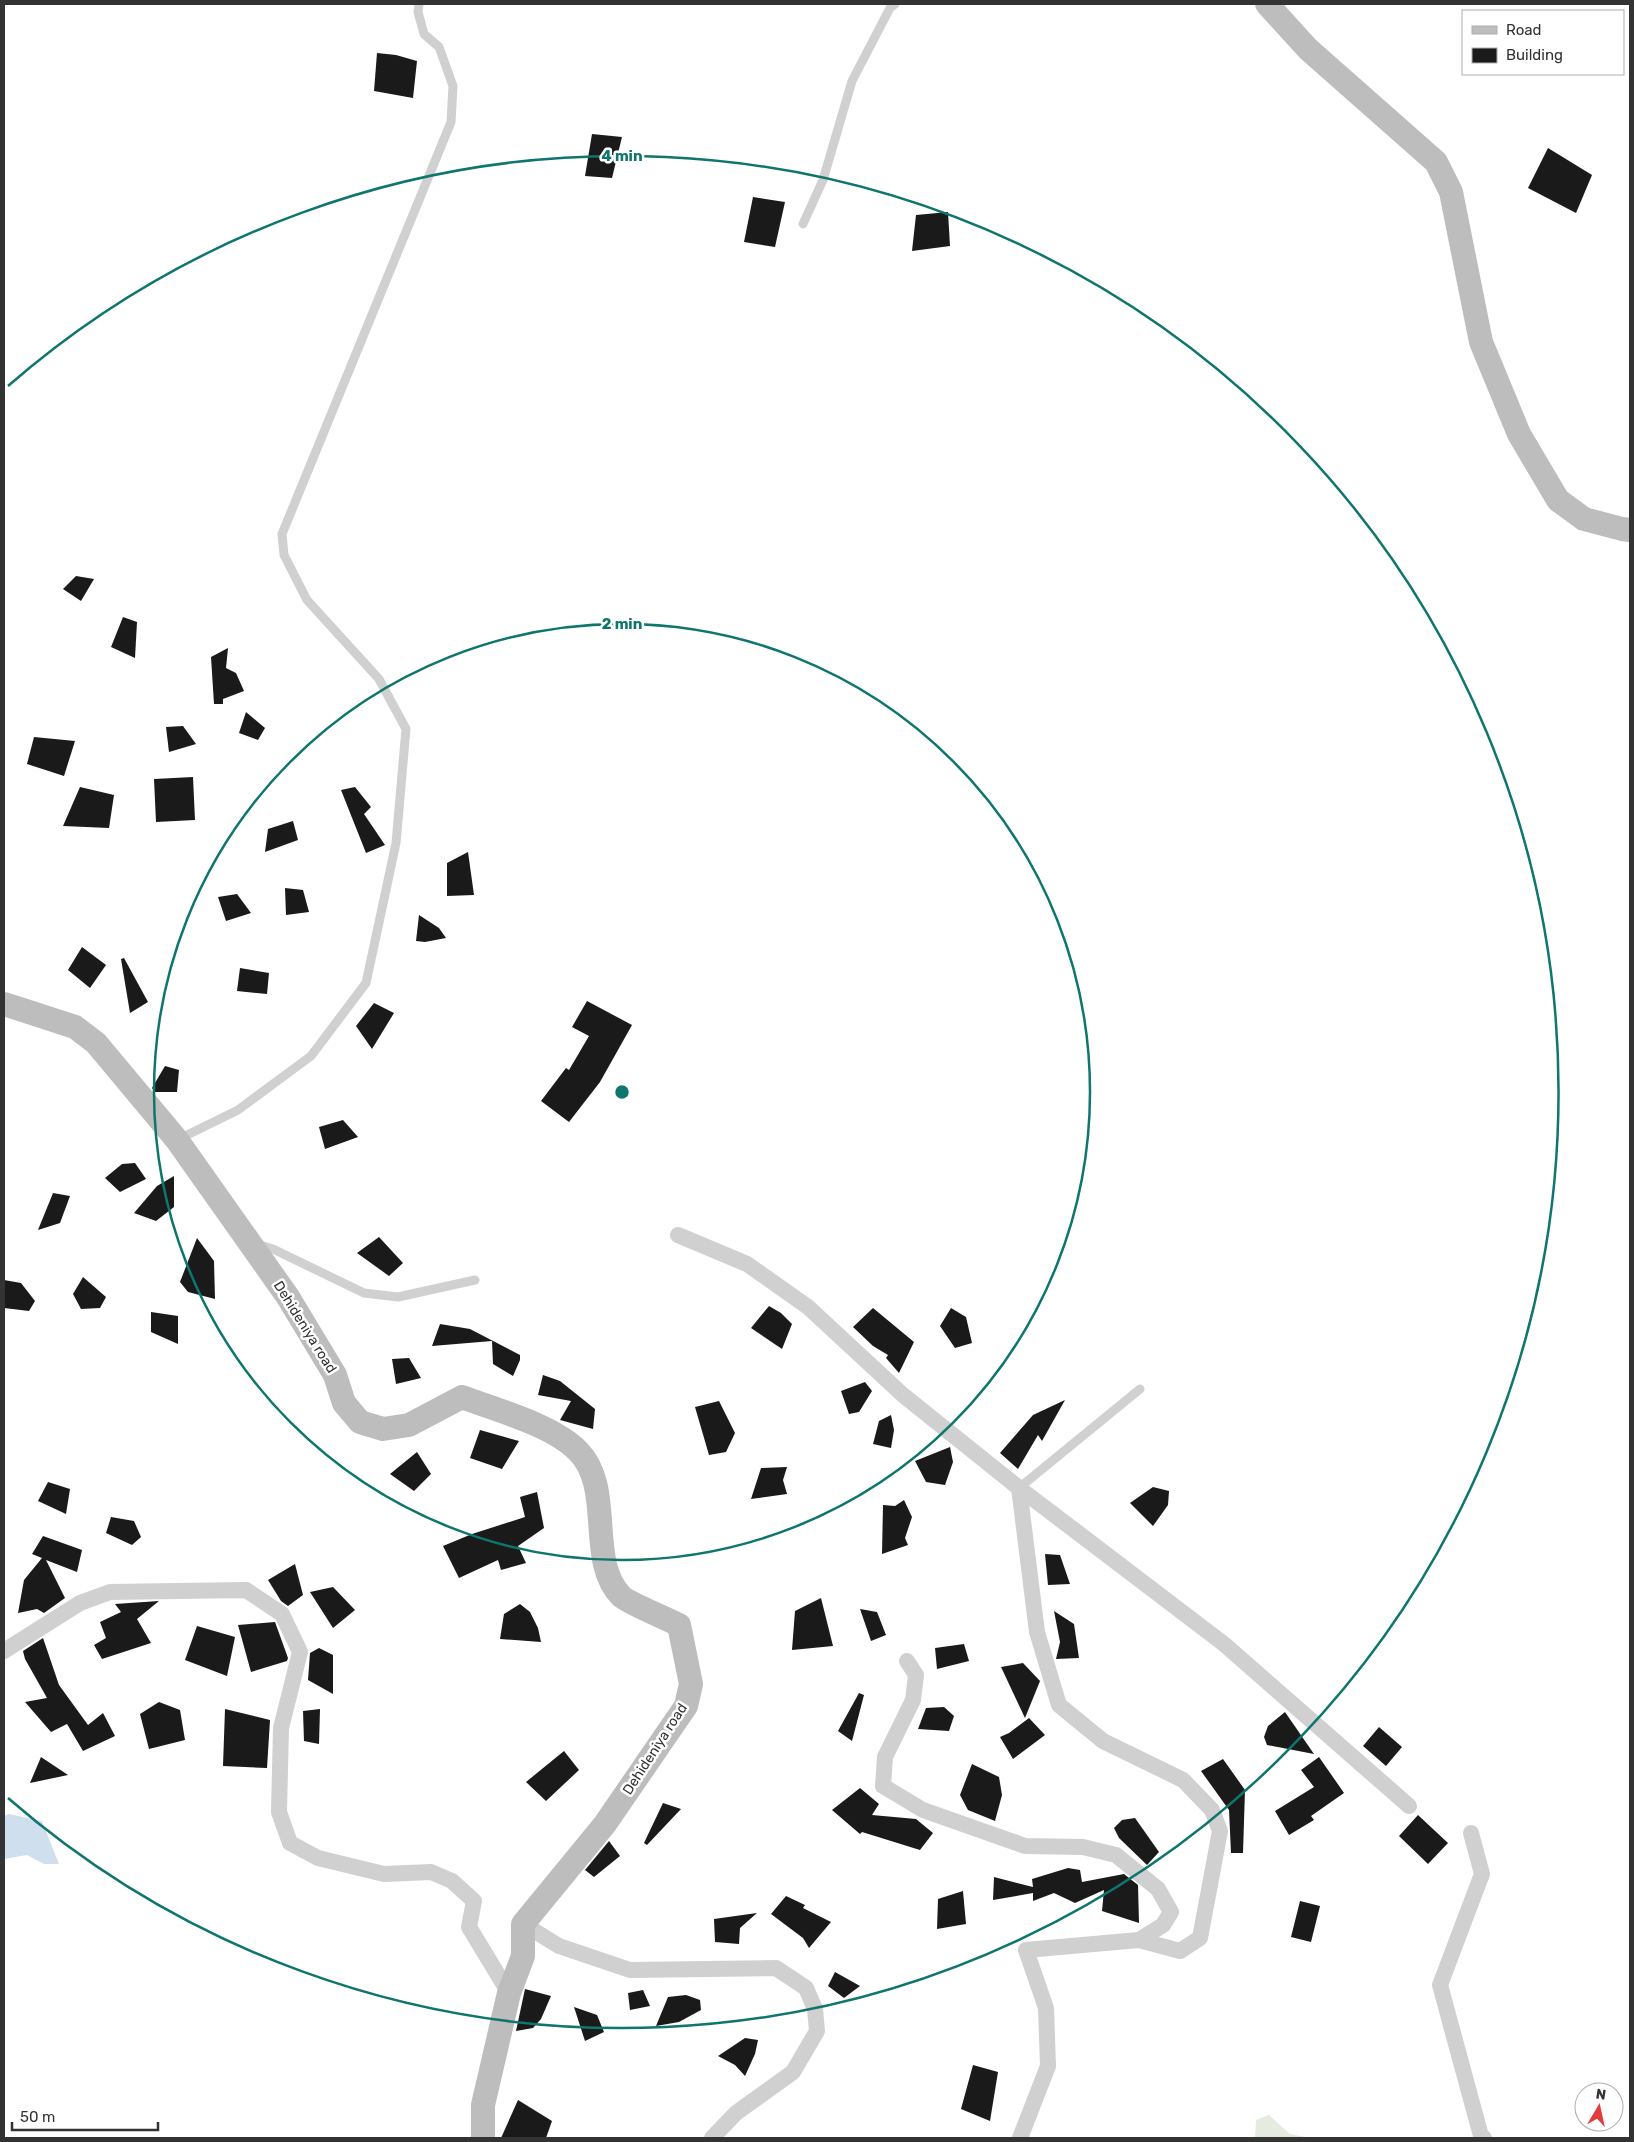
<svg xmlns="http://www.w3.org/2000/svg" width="1634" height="2142" font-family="Rubik,sans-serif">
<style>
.green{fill:#e5ebdf}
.water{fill:#cfdfed}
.building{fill:#1a1a1a}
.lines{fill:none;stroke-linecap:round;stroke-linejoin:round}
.lane{stroke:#d0d0d0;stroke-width:9}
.street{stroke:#d0d0d0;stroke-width:16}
.secondary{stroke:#bdbdbd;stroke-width:24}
.ring{fill:none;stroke:#0f766e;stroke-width:2.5}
.labels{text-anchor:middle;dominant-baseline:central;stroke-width:5;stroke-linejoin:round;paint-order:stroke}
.street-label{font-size:14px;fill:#333;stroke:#fff}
.centre{fill:#0f766e;stroke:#fff;stroke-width:2.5}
.ring-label{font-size:15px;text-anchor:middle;font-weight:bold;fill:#0f766e;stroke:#fff;stroke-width:5;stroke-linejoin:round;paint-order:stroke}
</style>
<rect width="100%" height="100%" fill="#fff"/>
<!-- green -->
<polygon class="green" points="1269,2115 1290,2134 1311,2138 1255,2138 1256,2120"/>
<!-- water -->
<polygon class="water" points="9,1814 42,1821 59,1864 44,1864 27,1855 4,1859 4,1816"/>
<!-- building -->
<g class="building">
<polygon points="377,53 396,55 417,61 413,98 374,91"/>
<polygon points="592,134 622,137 612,178 585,176"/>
<polygon points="1548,148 1592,175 1576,213 1528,188"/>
<polygon points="753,197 785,202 775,247 744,242"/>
<polygon points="948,212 950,246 912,251 916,215"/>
<polygon points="76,576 94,579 81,601 63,589"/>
<polygon points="123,617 137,622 135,658 111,647"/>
<polygon points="228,648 226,668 236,673 244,691 223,699 223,704 214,704 211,657"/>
<polygon points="246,712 265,728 258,740 239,733"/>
<polygon points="183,726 196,744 169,752 166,727"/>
<polygon points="34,737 75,741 64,776 27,764"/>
<polygon points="193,777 195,820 156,822 154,779"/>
<polygon points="80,787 114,795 109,828 63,826"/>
<polygon points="355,787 371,807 364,814 385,845 366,853 341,790"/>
<polygon points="293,821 298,840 265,852 268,829"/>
<polygon points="468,852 474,895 447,896 447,863"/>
<polygon points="285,888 303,890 309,912 286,915"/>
<polygon points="237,894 251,913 226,921 218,897"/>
<polygon points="419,915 439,928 446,938 425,942 416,941"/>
<polygon points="82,947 106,965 90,988 68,970"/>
<polygon points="124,958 148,1002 130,1013 121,959"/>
<polygon points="240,968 269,973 267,994 237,991"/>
<polygon points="587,1001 632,1025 600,1082 569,1122 541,1101 566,1068 569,1070 589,1036 572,1027"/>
<polygon points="374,1003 394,1013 372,1049 356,1026"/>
<polygon points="165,1066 179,1070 177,1092 155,1092 152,1088"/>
<polygon points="343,1120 358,1137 325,1149 319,1127"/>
<polygon points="135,1163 146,1179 120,1192 105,1178 122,1164"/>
<polygon points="174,1176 174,1207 156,1221 134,1213 157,1186"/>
<polygon points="53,1193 70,1196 60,1223 38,1230"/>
<polygon points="379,1237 403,1263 389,1276 357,1253"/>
<polygon points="197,1238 214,1261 215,1299 188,1292 180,1282"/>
<polygon points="83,1277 106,1297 100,1308 81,1309 73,1294"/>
<polygon points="4,1280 21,1283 35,1301 29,1311 4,1308"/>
<polygon points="769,1306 781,1313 792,1324 782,1349 751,1328"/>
<polygon points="873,1308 914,1342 899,1373 886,1358 888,1355 873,1346 853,1327"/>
<polygon points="951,1308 966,1317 972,1343 955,1348 940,1326"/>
<polygon points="151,1312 178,1316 178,1344 151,1332"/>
<polygon points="440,1324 470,1329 520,1355 520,1360 513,1376 493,1364 492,1341 432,1346"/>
<polygon points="409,1358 421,1378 396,1384 392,1359"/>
<polygon points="543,1375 560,1381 595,1409 593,1429 560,1420 571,1401 538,1395"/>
<polygon points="865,1382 872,1391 859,1412 849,1414 841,1391"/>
<polygon points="1065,1400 1042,1441 1038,1435 1018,1469 1000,1453 1033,1415"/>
<polygon points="719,1401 735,1433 726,1452 709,1455 695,1407"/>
<polygon points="891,1415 894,1430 891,1448 873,1444 879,1421"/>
<polygon points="480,1430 519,1441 502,1469 470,1458"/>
<polygon points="950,1447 953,1462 945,1485 926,1482 915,1461"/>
<polygon points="417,1452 431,1474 414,1491 390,1474"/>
<polygon points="787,1467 783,1480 787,1494 751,1499 761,1468"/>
<polygon points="48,1482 70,1489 66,1514 38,1501"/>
<polygon points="1153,1487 1169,1491 1168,1505 1153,1526 1130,1503"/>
<polygon points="537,1492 544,1528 518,1546 526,1563 501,1570 498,1560 459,1578 443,1546 472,1534 525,1517 520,1497"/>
<polygon points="904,1500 912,1517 905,1538 908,1545 882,1554 883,1505 895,1506"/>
<polygon points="111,1517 134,1521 141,1537 132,1545 106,1533"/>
<polygon points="43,1536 82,1550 77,1572 46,1560 65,1598 44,1613 37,1609 18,1613 24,1580 42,1558 32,1554"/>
<polygon points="1045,1554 1060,1555 1070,1584 1048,1585"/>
<polygon points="295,1564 303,1595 288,1606 281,1601 268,1580"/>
<polygon points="333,1587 355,1610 333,1628 310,1592"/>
<polygon points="821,1598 833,1646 792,1650 795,1611"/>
<polygon points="159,1601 137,1619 151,1643 102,1659 94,1645 106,1638 100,1622 121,1612 115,1604"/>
<polygon points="520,1604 530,1612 538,1628 541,1642 500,1639 504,1614"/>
<polygon points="860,1609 877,1612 886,1635 871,1641"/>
<polygon points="1054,1611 1074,1624 1079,1658 1056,1659 1060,1642"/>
<polygon points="275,1622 288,1658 287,1661 251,1672 238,1625"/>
<polygon points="197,1626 235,1637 227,1676 185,1660"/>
<polygon points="43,1638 59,1685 88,1725 103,1713 115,1736 83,1751 67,1724 51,1732 25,1702 47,1698 25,1659 23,1651"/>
<polygon points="964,1644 969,1661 937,1669 935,1648"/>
<polygon points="319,1648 333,1655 333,1694 308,1680 310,1653"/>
<polygon points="1023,1663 1040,1681 1025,1718 1001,1667"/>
<polygon points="859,1693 864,1695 852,1741 838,1731"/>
<polygon points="159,1702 180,1710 185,1740 149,1749 140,1714"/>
<polygon points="944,1707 954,1716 949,1731 918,1729 926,1708"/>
<polygon points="225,1709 270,1720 267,1768 223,1766"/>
<polygon points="320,1709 319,1744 304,1741 303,1711"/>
<polygon points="1285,1712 1314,1754 1267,1745 1264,1737 1268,1726"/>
<polygon points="1029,1718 1045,1735 1013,1759 1000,1737 1009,1733"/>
<polygon points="1379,1727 1402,1747 1386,1766 1363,1746"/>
<polygon points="564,1751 579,1770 546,1801 526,1782"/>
<polygon points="41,1757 68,1775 30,1783"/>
<polygon points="1319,1757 1344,1793 1311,1816 1314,1820 1289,1835 1275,1811 1314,1787 1301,1770"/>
<polygon points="1223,1759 1245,1790 1243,1853 1231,1853 1229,1810 1201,1771"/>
<polygon points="972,1764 999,1777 1002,1795 995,1821 968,1810 960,1795"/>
<polygon points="860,1788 879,1804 872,1815 916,1819 933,1833 920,1850 862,1832 860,1834 832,1810"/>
<polygon points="663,1803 681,1809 647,1845 644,1843"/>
<polygon points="1418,1815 1448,1843 1428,1864 1399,1836"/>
<polygon points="1135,1818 1159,1852 1147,1865 1119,1838 1114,1828 1122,1820"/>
<polygon points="609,1841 620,1856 594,1877 585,1870"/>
<polygon points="1068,1868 1080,1870 1082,1882 1124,1874 1138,1885 1139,1923 1102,1911 1104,1890 1075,1903 1054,1893 1033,1901 1033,1893 993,1900 994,1877 1033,1887 1032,1879"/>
<polygon points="963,1891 966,1924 937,1929 938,1899"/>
<polygon points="786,1896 805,1905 803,1908 831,1922 809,1948 803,1938 771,1914"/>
<polygon points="1300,1901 1320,1906 1311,1942 1291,1937"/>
<polygon points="757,1913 740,1928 739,1944 715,1942 714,1919"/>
<polygon points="835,1972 860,1986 844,1998 828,1986"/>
<polygon points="525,1989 551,1996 541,2019 533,2028 516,2031"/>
<polygon points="643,1990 650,2006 630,2010 628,1993"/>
<polygon points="686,1995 700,2000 701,2010 679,2022 656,2026 668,1997"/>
<polygon points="574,2007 597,2015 604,2032 585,2041"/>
<polygon points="745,2038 758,2040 755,2054 745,2076 735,2065 718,2056"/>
<polygon points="973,2065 998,2072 990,2121 961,2109"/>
<polygon points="518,2100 552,2121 546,2138 501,2138"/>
</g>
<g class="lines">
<!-- lane -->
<g class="lane">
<polyline points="803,224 823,180 852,81 890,8 895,4"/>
<polyline points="177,1140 238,1110 311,1056 366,983 396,843 406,729 379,679 307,600 284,555 282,534 451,122 453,86 439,47 424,34 418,12 419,4"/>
<polyline points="257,1244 273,1249 364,1293 398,1297 475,1280"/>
<polyline points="1019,1488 1140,1389"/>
</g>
<!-- street -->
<g class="street">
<polyline points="678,1235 747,1264 808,1307 903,1395 1019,1488 1224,1644 1409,1806"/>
<polyline points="1019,1488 1037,1632 1059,1705 1103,1741 1183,1780 1212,1810 1220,1831 1200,1938 1180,1951 1139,1940"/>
<polyline points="4,1651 80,1603 110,1592 246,1590 282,1614 300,1652 281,1728 279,1812 290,1843 318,1858 384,1874 431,1872 452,1881 474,1901 469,1927 509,1993"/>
<polyline points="907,1661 916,1675 913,1700 885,1757 883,1786 923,1810 1025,1846 1083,1847 1116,1855 1158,1889 1171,1912 1163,1925 1139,1940 1026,1950 1046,2008 1048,2066 1020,2138"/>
<polyline points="1471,1833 1482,1874 1440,1985 1481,2136 1484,2138"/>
<polyline points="523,1924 559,1946 630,1970 776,1968 806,1988 815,2009 817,2031 793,2072 736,2113 712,2138"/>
</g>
<!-- secondary -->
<g class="secondary">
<polyline points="1267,4 1308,49 1436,162 1451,192 1481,342 1519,434 1558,500 1584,519 1622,529 1630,530"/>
<path d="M4,1004L75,1027L96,1043L177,1140L288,1297L335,1375L344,1403L360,1422L383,1429L409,1425L462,1397C496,1410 553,1425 578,1451C615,1488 586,1560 621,1596C628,1603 668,1619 679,1625L691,1684L686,1706L605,1824L523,1924V1956L509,1993L483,2105V2138"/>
</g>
</g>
<!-- distance rings -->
<g class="ring">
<circle cx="622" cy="1092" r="468"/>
<path d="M8 386A936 936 0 1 1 8 1798"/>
</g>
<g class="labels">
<!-- street labels -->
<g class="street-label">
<text transform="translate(305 1327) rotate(58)">Dehideniya road</text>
<text transform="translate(655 1749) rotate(-57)">Dehideniya road</text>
</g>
</g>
<circle cx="622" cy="1092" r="8" class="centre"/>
<g class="ring-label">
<text x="622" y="161">4 min</text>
<text x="622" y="629">2 min</text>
</g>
<!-- border -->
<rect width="1634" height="2142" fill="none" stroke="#333333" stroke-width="10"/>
<!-- legend -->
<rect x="1462" y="10" width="162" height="65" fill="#ffffff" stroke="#adadad"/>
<rect x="1472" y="26" width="25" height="8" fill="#bdbdbd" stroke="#adadad"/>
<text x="1506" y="35" font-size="15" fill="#333333">Road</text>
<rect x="1472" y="48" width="25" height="15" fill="#1a1a1a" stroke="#adadad"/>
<text x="1506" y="60" font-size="15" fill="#333333">Building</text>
<!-- north arrow -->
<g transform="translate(1599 2107) rotate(9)"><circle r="24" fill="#ffffff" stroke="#adadad"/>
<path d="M0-4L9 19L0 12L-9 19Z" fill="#e23c3e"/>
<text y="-8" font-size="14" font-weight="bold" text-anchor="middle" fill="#333333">N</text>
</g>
<!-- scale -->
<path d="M12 2122v8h146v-8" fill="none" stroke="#333333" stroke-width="2.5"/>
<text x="20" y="2122" font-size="15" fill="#333333" stroke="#ffffff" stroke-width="4" paint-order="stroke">50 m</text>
</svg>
